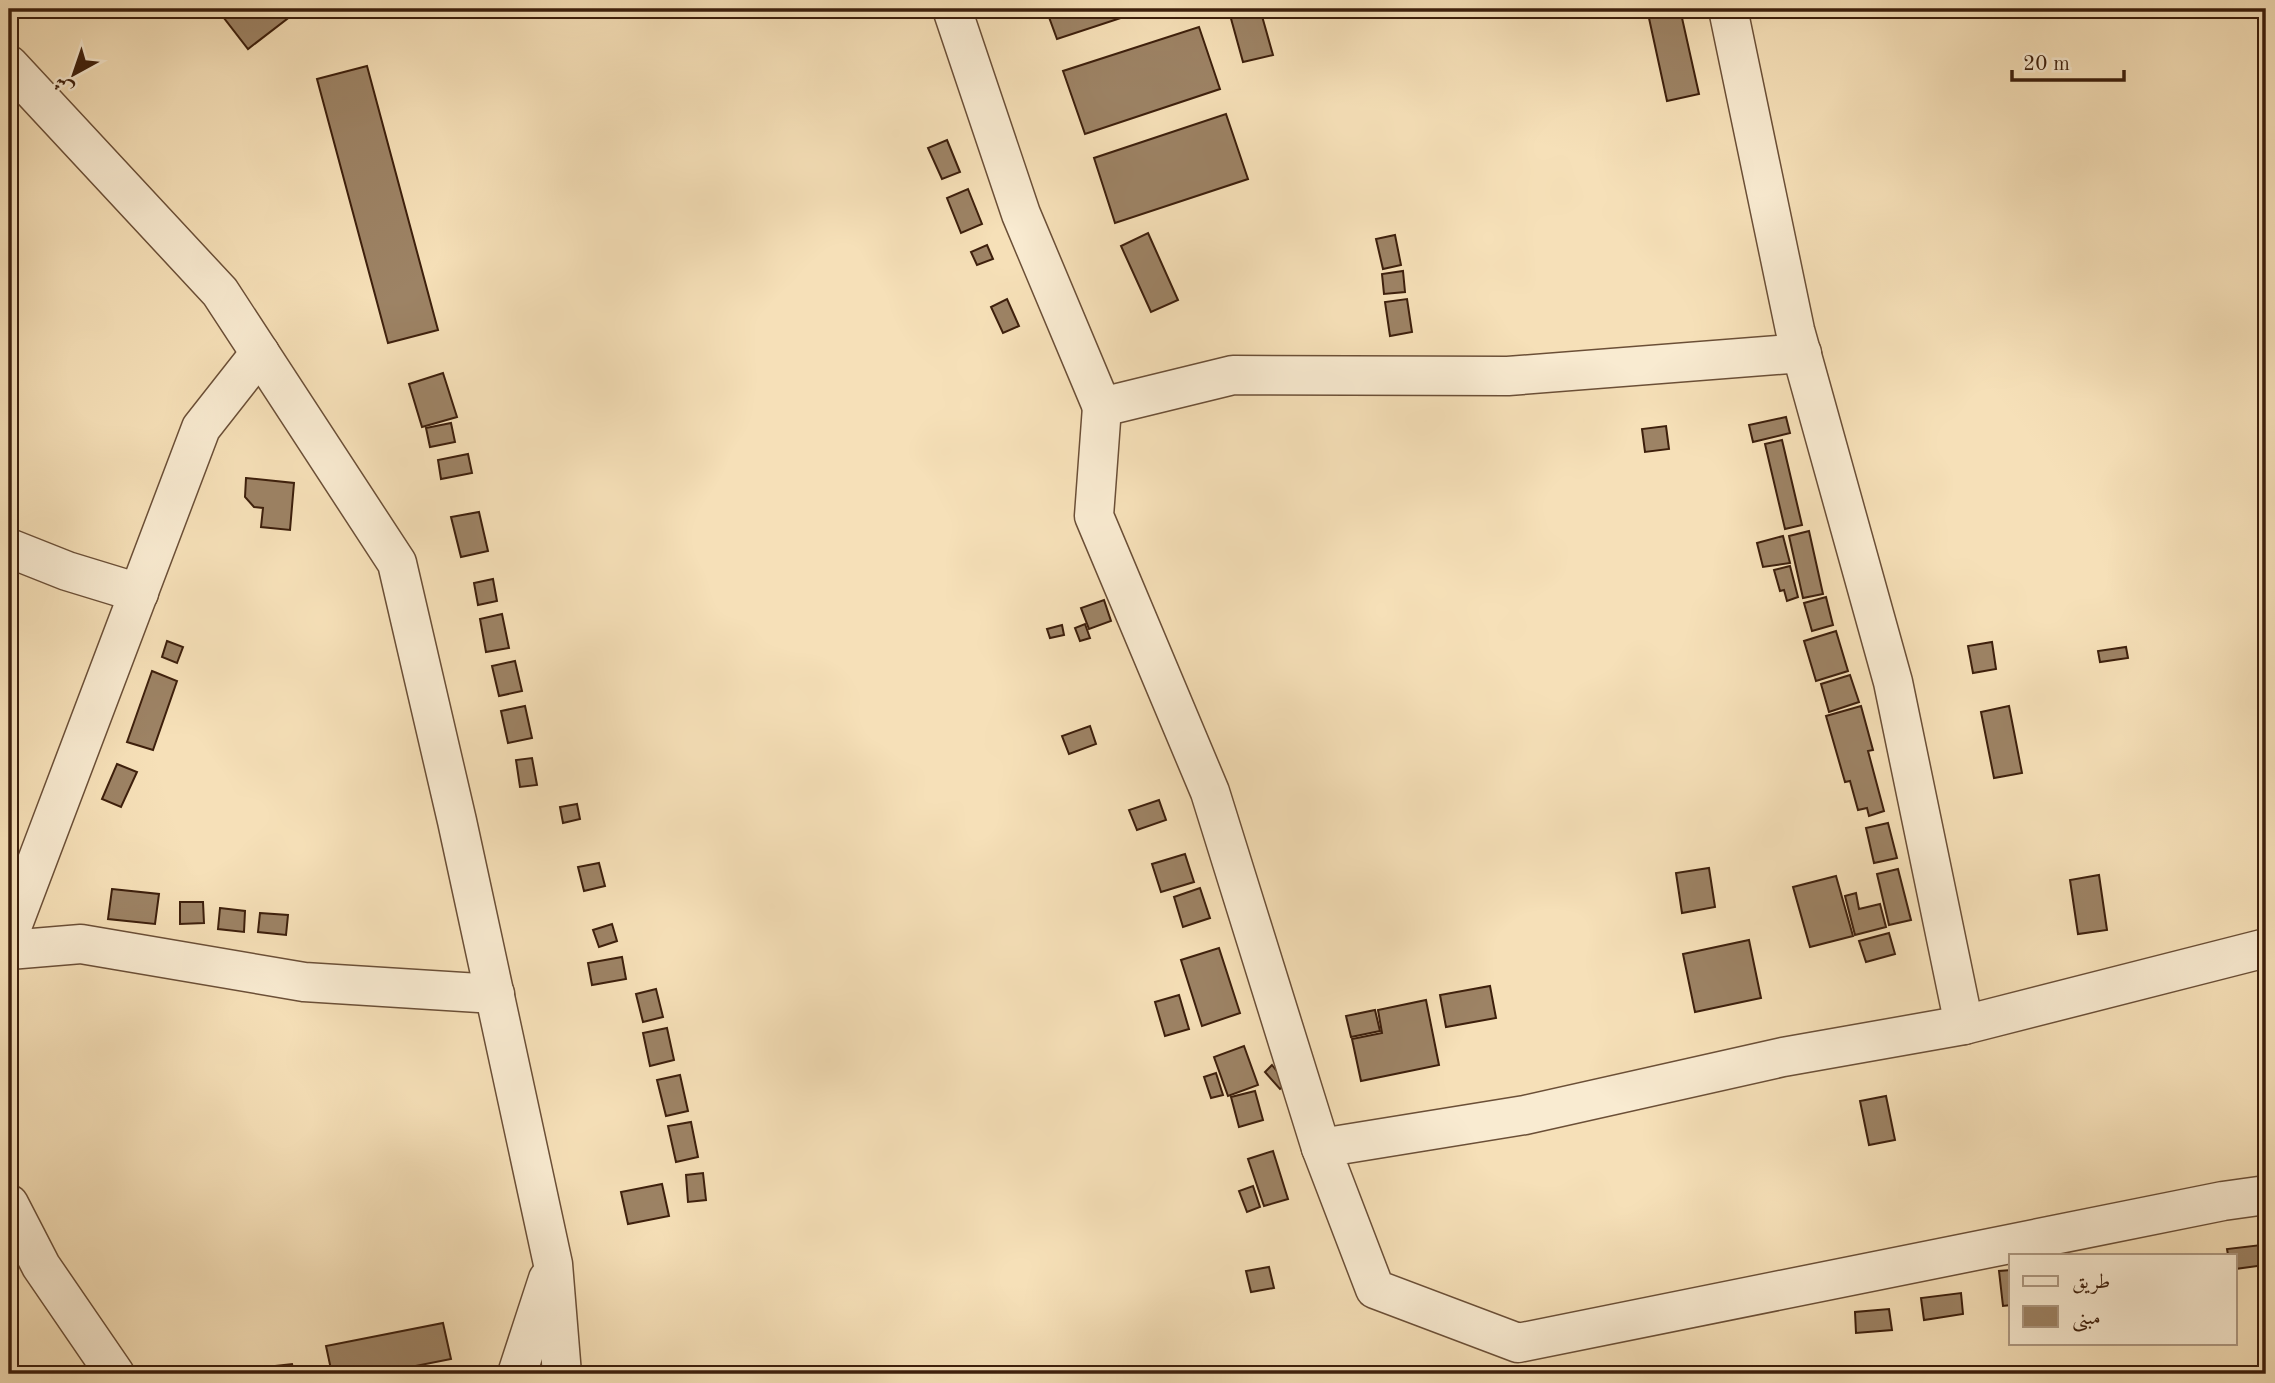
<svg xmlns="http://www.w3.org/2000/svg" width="2275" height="1383" font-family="'Old Standard TT',Amiri,serif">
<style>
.building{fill:#9d8365;stroke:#3d1f0c;stroke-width:2}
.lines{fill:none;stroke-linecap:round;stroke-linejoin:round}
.minor-casing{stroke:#6b4f37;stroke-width:41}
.minor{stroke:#f9ebd1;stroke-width:38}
</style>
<rect width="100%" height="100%" fill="#f6e0b8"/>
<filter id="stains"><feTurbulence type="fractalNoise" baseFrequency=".00286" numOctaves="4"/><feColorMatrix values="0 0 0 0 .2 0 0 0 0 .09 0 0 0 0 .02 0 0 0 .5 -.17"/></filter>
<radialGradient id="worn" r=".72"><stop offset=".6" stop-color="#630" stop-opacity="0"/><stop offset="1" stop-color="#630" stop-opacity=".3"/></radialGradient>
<!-- building -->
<g class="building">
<polygon points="217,9 300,9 248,49"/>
<polygon points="1046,9 1148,9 1057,39"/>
<polygon points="1254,9 1260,9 1273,55 1243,62 1230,15"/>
<polygon points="1647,9 1680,9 1699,94 1667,101"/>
<polygon points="1199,27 1220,89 1085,134 1063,71"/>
<polygon points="367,66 438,330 388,343 317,79"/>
<polygon points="1226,114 1248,179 1115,223 1094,158"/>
<polygon points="947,140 960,172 942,179 928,148"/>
<polygon points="968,189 982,224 961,233 947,198"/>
<polygon points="1148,233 1178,300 1151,312 1121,246"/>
<polygon points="1395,235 1401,265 1383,269 1376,239"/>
<polygon points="987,245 993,259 977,265 971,252"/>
<polygon points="1403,271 1405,292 1384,294 1382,274"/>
<polygon points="1007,299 1019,326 1003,333 991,307"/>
<polygon points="1407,299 1412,332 1390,336 1385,302"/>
<polygon points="443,373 457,417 422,427 409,384"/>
<polygon points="1786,417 1790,433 1753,442 1749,425"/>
<polygon points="451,423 455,442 430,447 426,428"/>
<polygon points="1666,426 1669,449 1645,452 1642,429"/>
<polygon points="1782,440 1802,525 1785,529 1765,444"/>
<polygon points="468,454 472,473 441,479 438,460"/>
<polygon points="246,478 294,483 290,530 261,527 263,508 254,507 245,497"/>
<polygon points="479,512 488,551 461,557 451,517"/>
<polygon points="1809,531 1823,594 1803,598 1789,536"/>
<polygon points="1783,536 1790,563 1763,567 1757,543"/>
<polygon points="1790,566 1798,597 1787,601 1784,590 1780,591 1774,570"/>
<polygon points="493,579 497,601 478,605 474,583"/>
<polygon points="1826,597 1833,625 1812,631 1804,603"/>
<polygon points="1104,600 1111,621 1089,629 1081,608"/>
<polygon points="502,614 509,648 486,652 480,619"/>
<polygon points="1085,624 1090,638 1080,641 1075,628"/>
<polygon points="1062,625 1064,635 1050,638 1047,629"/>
<polygon points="1836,631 1848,671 1816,681 1804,641"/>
<polygon points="167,641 183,647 177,663 162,657"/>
<polygon points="1992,642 1996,669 1973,673 1968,646"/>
<polygon points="2126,647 2128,658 2100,662 2098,651"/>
<polygon points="515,661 522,691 499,696 492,666"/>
<polygon points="152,671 177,681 153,750 127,742"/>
<polygon points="1850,675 1859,702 1829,712 1821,684"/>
<polygon points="525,706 532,738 508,743 501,711"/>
<polygon points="1861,706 1873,750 1868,751 1884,811 1869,816 1867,808 1858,810 1850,781 1845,782 1826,716"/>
<polygon points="2009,706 2022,773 1994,778 1981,712"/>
<polygon points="1090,726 1096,744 1069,754 1062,736"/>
<polygon points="532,758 537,785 520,787 516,760"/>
<polygon points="117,764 137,772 121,807 102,799"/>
<polygon points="1159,800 1166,820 1137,830 1129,810"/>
<polygon points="577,804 580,819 563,823 560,807"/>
<polygon points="1888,823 1897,858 1874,863 1866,828"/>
<polygon points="1185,854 1194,882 1161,892 1152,864"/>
<polygon points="599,863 605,886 584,891 578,867"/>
<polygon points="1709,868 1715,907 1682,913 1676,873"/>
<polygon points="1898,869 1911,920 1889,925 1877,874"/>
<polygon points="2099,875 2107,930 2078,934 2070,880"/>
<polygon points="1836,876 1853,936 1810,947 1793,887"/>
<polygon points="1200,888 1210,918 1183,927 1174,897"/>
<polygon points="112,889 159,894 155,924 108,919"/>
<polygon points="1856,893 1859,909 1880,904 1886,927 1855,935 1845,896"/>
<polygon points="180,902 203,902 204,923 180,924"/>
<polygon points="220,908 245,911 244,932 218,929"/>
<polygon points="260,913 288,915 286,935 258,932"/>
<polygon points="612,924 617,941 599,947 593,930"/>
<polygon points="1889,933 1895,954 1866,962 1859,941"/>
<polygon points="1749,940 1761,998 1695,1012 1683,954"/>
<polygon points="1219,948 1240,1013 1202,1026 1181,960"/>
<polygon points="622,957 626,979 592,985 588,963"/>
<polygon points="1490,986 1496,1018 1446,1027 1440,995"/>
<polygon points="656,989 663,1017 643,1022 636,994"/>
<polygon points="1179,995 1189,1029 1165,1036 1155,1002"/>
<polygon points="1426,1000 1439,1065 1361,1081 1352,1039 1382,1033 1378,1010"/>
<polygon points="1375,1010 1380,1031 1351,1037 1346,1016"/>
<polygon points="667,1028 674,1060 650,1066 643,1033"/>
<polygon points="1244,1046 1258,1085 1228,1096 1214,1057"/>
<polygon points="1272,1065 1287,1084 1280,1089 1265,1072"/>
<polygon points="1216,1073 1223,1095 1211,1098 1204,1077"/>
<polygon points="680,1075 688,1111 666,1116 657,1080"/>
<polygon points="1255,1091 1263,1120 1239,1127 1231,1097"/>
<polygon points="1886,1096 1895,1140 1869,1145 1860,1101"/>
<polygon points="691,1122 698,1157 676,1162 668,1126"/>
<polygon points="1273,1151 1288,1199 1264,1206 1248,1159"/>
<polygon points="703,1173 706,1200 688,1202 686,1175"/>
<polygon points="662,1184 669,1216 628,1224 621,1192"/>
<polygon points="1253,1186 1260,1207 1247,1212 1239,1191"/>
<polygon points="2261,1245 2265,1265 2235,1269 2235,1255 2228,1255 2227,1249"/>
<polygon points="1269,1267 1274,1288 1251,1292 1246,1271"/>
<polygon points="2011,1270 2011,1305 2003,1306 1999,1271"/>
<polygon points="1961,1293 1963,1314 1924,1320 1921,1298"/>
<polygon points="1889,1309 1892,1330 1856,1333 1855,1312"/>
<polygon points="443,1323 451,1359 375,1374 332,1374 326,1346"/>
<polygon points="292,1364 294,1374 267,1374 265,1367"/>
</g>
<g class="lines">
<defs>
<g id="minor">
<polyline points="952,9 1021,214 1102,407"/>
<polyline points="1728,9 1795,330 1893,682 1964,1025"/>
<polyline points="9,65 220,292 397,563 457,821 553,1264 562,1374"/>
<polyline points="9,548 67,571 139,593"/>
<polyline points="9,935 201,428 260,353"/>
<polyline points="2266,948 1964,1025 1783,1057 1525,1115 1321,1148 1375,1289 1518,1343 2223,1201 2266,1195"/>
<polyline points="9,950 81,944 304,982 495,994"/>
<polyline points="1321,1148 1210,792 1094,516 1102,407 1233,375 1508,376 1802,353"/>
<polyline points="9,1204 41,1266 115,1374"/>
<polyline points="517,1374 548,1279"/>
</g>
</defs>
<!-- minor casing -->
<use href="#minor" class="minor-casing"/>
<!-- minor -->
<use href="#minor" class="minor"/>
</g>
<!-- margin -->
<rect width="2275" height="1383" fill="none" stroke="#f6e0b8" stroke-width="35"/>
<rect x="10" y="10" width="2254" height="1362" fill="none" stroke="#3d1f0c" stroke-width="3.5"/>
<rect x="18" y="18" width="2240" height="1348" fill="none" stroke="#3d1f0c" stroke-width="2"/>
<!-- legend -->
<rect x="2009" y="1254" width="228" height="91" fill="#f9ebd1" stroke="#ae9982" stroke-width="2"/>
<rect x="2023" y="1276" width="35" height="10" fill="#f9ebd1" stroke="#ae9982" stroke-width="2"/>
<text x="2072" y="1288" font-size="21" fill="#3d1f0c">طريق</text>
<rect x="2023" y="1306" width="35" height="21" fill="#9d8365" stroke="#ae9982" stroke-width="2"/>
<text x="2072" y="1324" font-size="21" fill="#3d1f0c">مبنى</text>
<!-- north arrow -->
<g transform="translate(74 74) rotate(220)" stroke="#f9ebd1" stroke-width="5" paint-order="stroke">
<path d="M0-5L12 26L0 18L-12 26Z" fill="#3d1f0c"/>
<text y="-10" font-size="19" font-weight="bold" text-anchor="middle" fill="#3d1f0c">ش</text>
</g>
<!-- scale -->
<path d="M2012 70v10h112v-10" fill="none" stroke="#3d1f0c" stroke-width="3.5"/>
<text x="2023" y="70" font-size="21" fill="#3d1f0c" stroke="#f9ebd1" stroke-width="5" paint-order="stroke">20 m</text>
<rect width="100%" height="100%" filter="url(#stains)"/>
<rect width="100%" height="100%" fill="url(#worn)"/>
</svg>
